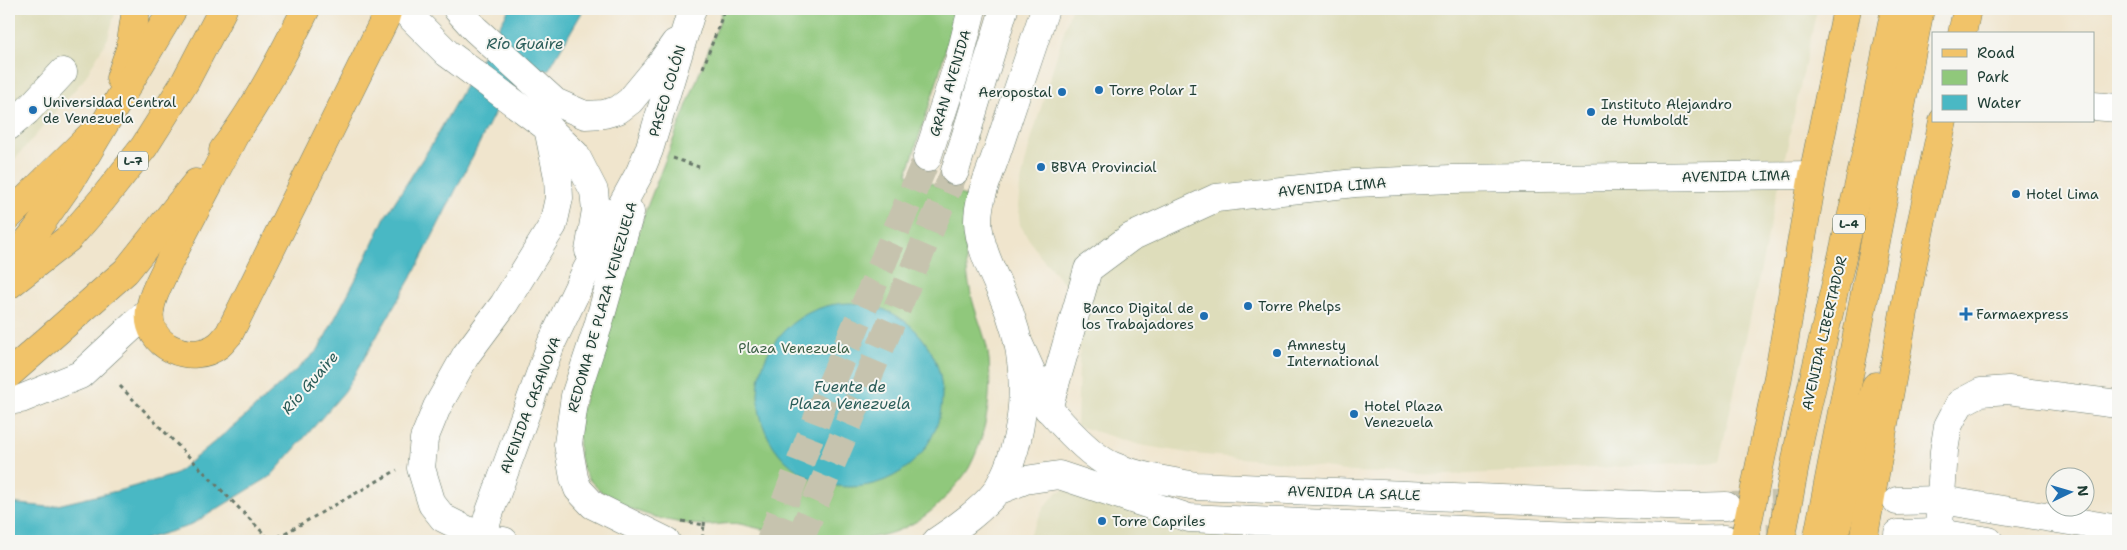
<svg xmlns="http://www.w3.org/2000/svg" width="2127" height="550" font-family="'Shantell Sans',sans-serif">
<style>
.built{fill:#deddbb}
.green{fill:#90c87b;stroke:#588258}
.water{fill:#4ab8c4;stroke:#347a7c}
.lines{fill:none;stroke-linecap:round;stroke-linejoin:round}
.minor-tunnel{stroke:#c6c3ae;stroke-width:28;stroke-dasharray:28 14;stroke-linecap:butt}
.minor-casing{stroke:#68786a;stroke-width:29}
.major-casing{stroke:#68786a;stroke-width:29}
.highway-casing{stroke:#68786a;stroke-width:29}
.path{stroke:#68786a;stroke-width:3;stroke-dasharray:4 4;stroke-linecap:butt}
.minor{stroke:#fff;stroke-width:28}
.major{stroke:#f1c369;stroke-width:28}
.highway{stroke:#f1c369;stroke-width:28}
.poi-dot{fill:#1f6fb2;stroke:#f6f6f2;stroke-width:2}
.labels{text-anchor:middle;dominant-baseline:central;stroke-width:4;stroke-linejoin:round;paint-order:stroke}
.shield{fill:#f6f6f2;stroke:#60746d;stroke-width:1}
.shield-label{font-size:12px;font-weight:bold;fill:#1f3d34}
.street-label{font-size:14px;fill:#1f3d34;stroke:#f6f6f2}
.poi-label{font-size:14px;fill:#1f3d34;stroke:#f6f6f2;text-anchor:start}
.park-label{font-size:14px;fill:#3b6046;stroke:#f6f6f2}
.water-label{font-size:15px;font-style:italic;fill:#2a5c58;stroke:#f6f6f2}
</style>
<rect width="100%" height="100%" fill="#f6f6f2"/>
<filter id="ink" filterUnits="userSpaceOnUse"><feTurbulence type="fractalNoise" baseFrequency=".02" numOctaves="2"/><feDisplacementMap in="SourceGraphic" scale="10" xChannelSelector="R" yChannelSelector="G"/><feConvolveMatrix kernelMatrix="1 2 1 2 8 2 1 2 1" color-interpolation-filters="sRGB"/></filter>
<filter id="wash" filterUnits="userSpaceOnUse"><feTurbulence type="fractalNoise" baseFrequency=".0096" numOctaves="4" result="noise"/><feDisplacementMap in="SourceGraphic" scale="20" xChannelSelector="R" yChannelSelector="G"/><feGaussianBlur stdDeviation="1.12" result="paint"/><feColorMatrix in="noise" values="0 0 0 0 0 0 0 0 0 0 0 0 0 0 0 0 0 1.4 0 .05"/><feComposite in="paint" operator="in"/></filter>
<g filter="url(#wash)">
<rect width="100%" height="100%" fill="#f0e5cd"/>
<!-- built -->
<g class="built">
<polygon points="9,9 116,9 108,38 84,79 9,166"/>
<polygon points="1071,9 1817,9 1719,462 1448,475 1353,472 1274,461 1194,454 1140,445 1077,426 1081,302 1039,255 1020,225 1018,206 1020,186 1029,147"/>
<polygon points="1075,486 1178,522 1236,541 1026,541 1044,508 1057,492"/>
</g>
<!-- green -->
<path class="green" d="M722,9H956L938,78L907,174L968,197C964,227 964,260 970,289C974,313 987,336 989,360C992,397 986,436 969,468C964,477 956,485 950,492C902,550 838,544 770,531C760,529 750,526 740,524C728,522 714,526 702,525C665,523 602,507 584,471C576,454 579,432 580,414L645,212L719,23Z"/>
<!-- water -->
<g class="water">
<polygon points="509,9 584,9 549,69 500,102 416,269 345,391 271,476 189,526 139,541 9,541 9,503 49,507 121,490 174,475 241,420 318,350 359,273 385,217 432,144"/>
<circle cx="850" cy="395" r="92"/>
</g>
</g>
<g filter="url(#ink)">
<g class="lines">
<!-- minor-tunnel -->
<g class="minor-tunnel">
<polyline points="1729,506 1848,503"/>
<polyline points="1725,539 1898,534"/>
<polyline points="770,541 824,401 927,158"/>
<polyline points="799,541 955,171"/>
</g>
<defs>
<g id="minor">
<polyline points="403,9 447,53 548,128 575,154 594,191 596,210 589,251"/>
<polyline points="457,9 475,29 555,102 585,115 604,114 618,110 630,101 658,67 675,43"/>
<polyline points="2093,106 2118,108"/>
<polyline points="9,126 27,111 63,72"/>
<polyline points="927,158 959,61 972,9"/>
<polyline points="955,171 1004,9"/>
<polyline points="630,212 598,326 575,396 568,444 574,478 578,489 593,505 666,541"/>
<polyline points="1018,342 1048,409 1088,269 1131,237 1216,198 1355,183 1452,179 1813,175"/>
<path d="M1037,394C1053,415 1089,456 1113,466C1139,477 1168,481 1196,486L1689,507L1726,506"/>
<polyline points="9,401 21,399 80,375 150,310"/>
<polyline points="997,491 1025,480 1059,475 1189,518 1689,540 1725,539"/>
<polyline points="1897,501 1942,500 2118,529"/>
<polyline points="1898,534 1939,533 1989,541"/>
<polyline points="481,541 489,514 551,344 586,271 640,172 649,150 692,9"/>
<polyline points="504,541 483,538 443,518 432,504 421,468 424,439 437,407 466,355 504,304 553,225 559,198 558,177 548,128"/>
<path d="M937,541C954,530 987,506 997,490C1027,439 1030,369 1010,314C1000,285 979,252 978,221C978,197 990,174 997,152C1013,104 1029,57 1045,9"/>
<polyline points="1938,541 1944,451 1948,426 1960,403 1981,392 2008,390 2118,404"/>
</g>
<g id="major">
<polyline points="1962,34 1967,9"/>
<polyline points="9,216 96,130"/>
<polyline points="1835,533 1876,386"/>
<polyline points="1744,541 1778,377 1813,175 1847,9"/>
<polyline points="1781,541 1800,438 1865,158 1895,9"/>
<polyline points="1817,541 1920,9"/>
<polyline points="1863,541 1913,262 1943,121"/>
</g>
<g id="highway">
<polyline points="120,78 130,49 136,9"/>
<path d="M234,136C212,179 189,221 168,264C162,278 152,294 150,310C145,347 192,366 219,345C223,342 226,337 229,334L385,19L388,9"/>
<path d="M223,150C255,110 283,54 306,9"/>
<polyline points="9,264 35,232 70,182 173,9"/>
<polyline points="9,285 69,238 102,200 144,147 185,82 223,9"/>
<polyline points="9,374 126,271 196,183"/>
</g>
</defs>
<!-- minor casing -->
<use href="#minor" class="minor-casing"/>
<!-- major casing -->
<use href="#major" class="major-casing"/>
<!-- highway casing -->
<use href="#highway" class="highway-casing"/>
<!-- path -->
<g class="path">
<polyline points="703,68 725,9"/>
<polyline points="673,158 699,167"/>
<polyline points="120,386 271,541"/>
<polyline points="682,521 704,525 702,541"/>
<polyline points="704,526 705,518"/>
<polyline points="271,541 397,470"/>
</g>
<!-- minor -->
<use href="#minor" class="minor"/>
<!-- major -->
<use href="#major" class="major"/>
<!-- highway -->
<use href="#highway" class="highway"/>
</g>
</g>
<!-- markers -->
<g class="poi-dot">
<circle cx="1099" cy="90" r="5"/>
<circle cx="1062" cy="92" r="5"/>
<circle cx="33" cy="110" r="5"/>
<circle cx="1591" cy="112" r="5"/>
<circle cx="1041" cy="167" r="5"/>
<circle cx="2016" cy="194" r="5"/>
<circle cx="1248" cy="306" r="5"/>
<path d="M1963.5 306.5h5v5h5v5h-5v5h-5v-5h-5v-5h5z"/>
<circle cx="1204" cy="316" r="5"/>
<circle cx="1277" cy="353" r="5"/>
<circle cx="1354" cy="414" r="5"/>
<circle cx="1102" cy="521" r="5"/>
</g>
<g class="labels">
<!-- shield labels -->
<g class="shield">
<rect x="118" y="151.5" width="30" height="19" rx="4"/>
<rect x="1833" y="214.5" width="32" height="19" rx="4"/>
</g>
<g class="shield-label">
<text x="133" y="161">L-7</text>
<text x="1849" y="224">L-4</text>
</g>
<!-- street labels -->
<g class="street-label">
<text transform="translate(950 83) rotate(-73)">GRAN AVENIDA</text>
<text transform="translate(667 91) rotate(-73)">PASEO COLÓN</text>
<text transform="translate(1736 176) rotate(-1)">AVENIDA LIMA</text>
<text transform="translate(1332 187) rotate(-5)">AVENIDA LIMA</text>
<text transform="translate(602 307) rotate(-74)">REDOMA DE PLAZA VENEZUELA</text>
<text transform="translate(1824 333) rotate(-77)">AVENIDA LIBERTADOR</text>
<text transform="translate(530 405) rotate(-69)">AVENIDA CASANOVA</text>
<text transform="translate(1354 493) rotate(2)">AVENIDA LA SALLE</text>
</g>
<!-- poi labels -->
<g class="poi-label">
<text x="1109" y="90">Torre Polar I</text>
<text x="1052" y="92" text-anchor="end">Aeropostal</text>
<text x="43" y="102">Universidad Central<tspan x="43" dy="16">de Venezuela</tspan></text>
<text x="1601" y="104">Instituto Alejandro<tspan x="1601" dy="16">de Humboldt</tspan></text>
<text x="1051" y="167">BBVA Provincial</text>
<text x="2026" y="194">Hotel Lima</text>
<text x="1258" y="306">Torre Phelps</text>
<text x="1194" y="308" text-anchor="end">Banco Digital de<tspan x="1194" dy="16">los Trabajadores</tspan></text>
<text x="1976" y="314">Farmaexpress</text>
<text x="1287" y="345">Amnesty<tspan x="1287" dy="16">International</tspan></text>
<text x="1364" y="406">Hotel Plaza<tspan x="1364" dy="16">Venezuela</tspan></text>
<text x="1112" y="521">Torre Capriles</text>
</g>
<!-- park labels -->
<g class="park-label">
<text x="794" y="348">Plaza Venezuela</text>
</g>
<!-- water labels -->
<g class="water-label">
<text x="525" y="44">Río Guaire</text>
<text transform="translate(310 383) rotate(-49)">Río Guaire</text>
<text x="850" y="387">Fuente de<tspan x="850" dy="17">Plaza Venezuela</tspan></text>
</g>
</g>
<!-- margin -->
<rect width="2127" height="550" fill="none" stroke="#f6f6f2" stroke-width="30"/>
<!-- legend -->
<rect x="1932" y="32" width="162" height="90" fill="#f6f6f2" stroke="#a0aca6"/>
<rect x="1942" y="49" width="25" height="8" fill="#f1c369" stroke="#a0aca6"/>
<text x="1977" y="58" font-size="15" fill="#1f3d34">Road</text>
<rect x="1942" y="70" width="25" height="15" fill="#90c87b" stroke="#a0aca6"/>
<text x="1977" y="82" font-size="15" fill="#1f3d34">Park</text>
<rect x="1942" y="95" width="25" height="15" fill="#4ab8c4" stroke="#a0aca6"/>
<text x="1977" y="108" font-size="15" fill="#1f3d34">Water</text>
<!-- north arrow -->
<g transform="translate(2070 492) rotate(85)"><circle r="24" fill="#f6f6f2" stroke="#a0aca6"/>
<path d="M0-4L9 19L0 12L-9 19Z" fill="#1f6fb2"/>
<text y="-8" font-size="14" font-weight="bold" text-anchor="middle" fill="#1f3d34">N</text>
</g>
</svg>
